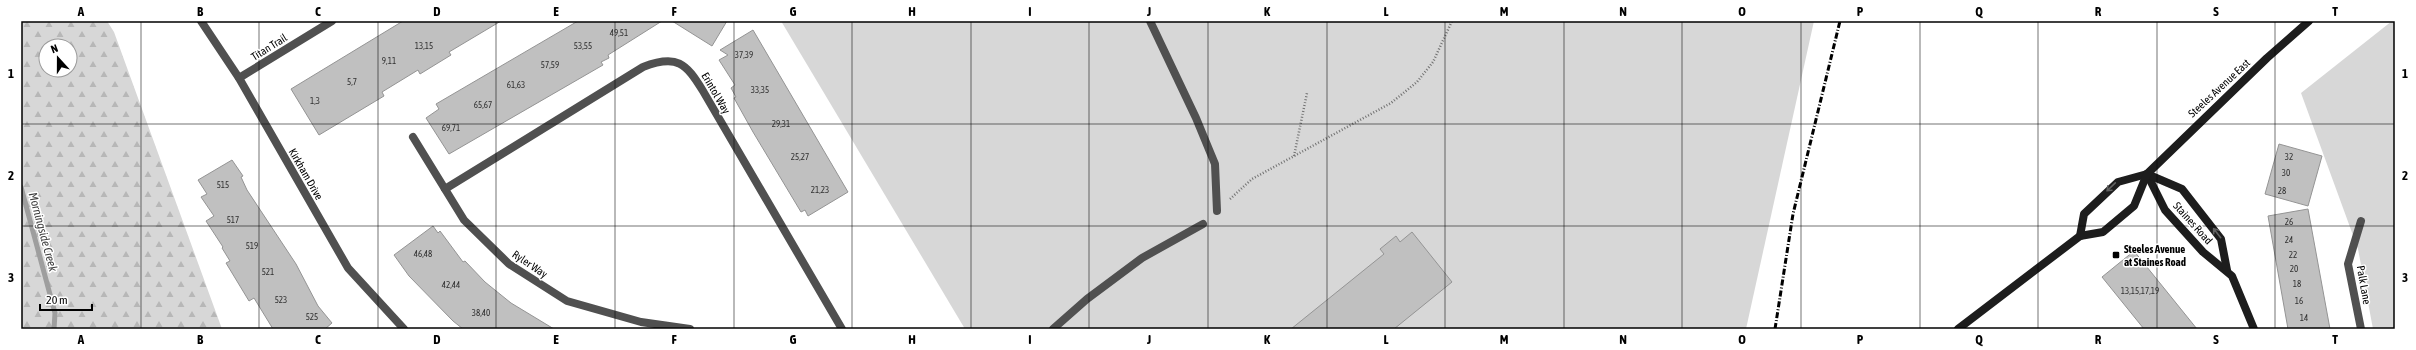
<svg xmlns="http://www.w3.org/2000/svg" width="2416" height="350" font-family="'Asap Condensed',sans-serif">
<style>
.green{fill:#d7d7d7}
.forest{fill:url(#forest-firs);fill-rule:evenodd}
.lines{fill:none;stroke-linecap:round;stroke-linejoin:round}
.stream{stroke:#9e9e9e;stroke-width:5}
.building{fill:#c0c0c0;stroke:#949494}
.path{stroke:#727272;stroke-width:2.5;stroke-dasharray:1 2;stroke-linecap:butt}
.lane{stroke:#505050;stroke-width:8}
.street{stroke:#505050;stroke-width:8}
.secondary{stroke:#1d1d1d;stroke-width:8}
.rail{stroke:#000;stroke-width:3;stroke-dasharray:6 2 1 2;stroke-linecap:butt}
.oneway{stroke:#616161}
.grid{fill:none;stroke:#000;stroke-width:1;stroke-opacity:0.55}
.poi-dot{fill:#000;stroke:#fff;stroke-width:1.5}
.labels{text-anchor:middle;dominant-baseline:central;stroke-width:3;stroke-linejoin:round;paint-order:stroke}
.number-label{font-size:9px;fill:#303030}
.street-label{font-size:11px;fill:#000;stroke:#fff}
.poi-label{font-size:11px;font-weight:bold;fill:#000;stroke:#fff;text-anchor:start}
.water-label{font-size:12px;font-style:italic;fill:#3f3f3f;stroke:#fff}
.neatline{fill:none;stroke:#000;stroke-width:1.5}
.grid-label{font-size:13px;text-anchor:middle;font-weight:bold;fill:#000}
</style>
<defs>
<pattern id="forest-firs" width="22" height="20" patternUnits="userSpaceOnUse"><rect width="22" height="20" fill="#d7d7d7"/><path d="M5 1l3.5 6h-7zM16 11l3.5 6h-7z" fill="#b7b7b7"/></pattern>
</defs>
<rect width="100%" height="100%" fill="#fff"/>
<!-- green -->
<g class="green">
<polygon points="781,21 1814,21 1746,329 965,329"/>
<polygon points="2392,21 2395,21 2395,329 2373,329 2358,249 2301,93"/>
</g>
<!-- forest -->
<path class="forest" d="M21,21H107L114,32L222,329H21ZM46,46H70V70H46Z"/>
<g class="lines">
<!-- stream -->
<polyline class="stream" points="21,187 55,313 54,329"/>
</g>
<!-- building -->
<g class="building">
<polygon points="403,21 501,21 449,52 451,55 420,74 418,70 382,92 384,96 319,135 291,89"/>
<polygon points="578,21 662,21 608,55 609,58 601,62 603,65 449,154 426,118 439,109 436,104"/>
<polygon points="672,21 727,21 712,46"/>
<polygon points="753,30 848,192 808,216 805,210 801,212 753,132 734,98 736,97 731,88 735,85 719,60 728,55 720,50"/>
<polygon points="2279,144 2322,156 2308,206 2265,194"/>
<polygon points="232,160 243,176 241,177 247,190 296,264 318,306 332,323 325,329 273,329 254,298 249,301 226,263 230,261 222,248 223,247 206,221 214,216 201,197 207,194 198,180"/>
<polygon points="2308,209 2330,329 2288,329 2268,216"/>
<polygon points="433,226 438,233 440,231 463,262 465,261 485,282 511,303 554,329 463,329 453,321 409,276 394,255"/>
<polygon points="1412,232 1452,282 1394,329 1291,329 1384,254 1380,249 1396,236 1400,242"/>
<polygon points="2134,251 2197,329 2144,329 2102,277"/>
</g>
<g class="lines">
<!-- path -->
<g class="path">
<polyline points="1294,156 1307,93"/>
<polyline points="1230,199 1252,179 1391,103 1417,82 1433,62 1452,21"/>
</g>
<!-- lane -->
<g class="lane">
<polyline points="1150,21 1196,118 1215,164 1217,211"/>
<polyline points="1053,329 1087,299 1142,258 1203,224"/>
</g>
<!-- street -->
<g class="street">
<polyline points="201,21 239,78 348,268 404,329"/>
<polyline points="239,78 332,21"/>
<polyline points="413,137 464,220 509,264 567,301 641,322 690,329"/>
<path d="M445,189L643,67C677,54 686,63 703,91L842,329"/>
<polyline points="2361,329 2348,264 2361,221"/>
</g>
<!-- secondary -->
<g class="secondary">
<polyline points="2147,174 2165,210 2203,252 2232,276 2254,329"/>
<polyline points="2147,174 2182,189 2221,239 2227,270"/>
<polyline points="2080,236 2084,214 2118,182 2147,174"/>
<polyline points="1958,329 2080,236 2103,232 2134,206 2147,174 2267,58 2309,21"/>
</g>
<!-- rail -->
<polyline class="rail" points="1775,329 1793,214 1840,21"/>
</g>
<!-- one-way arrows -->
<defs><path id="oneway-shaft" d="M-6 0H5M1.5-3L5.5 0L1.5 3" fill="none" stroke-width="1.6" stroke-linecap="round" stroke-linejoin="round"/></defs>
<g class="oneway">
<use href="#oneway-shaft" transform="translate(2111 187) rotate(136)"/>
<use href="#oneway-shaft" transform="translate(2217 233) rotate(-128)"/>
</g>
<!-- grid -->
<path class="grid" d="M141,21V329M259,21V329M378,21V329M496,21V329M615,21V329M734,21V329M852,21V329M971,21V329M1089,21V329M1208,21V329M1327,21V329M1445,21V329M1564,21V329M1682,21V329M1801,21V329M1920,21V329M2038,21V329M2157,21V329M2275,21V329M21,124H2395M21,226H2395"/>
<!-- markers -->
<rect class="poi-dot" x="2112" y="251" width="8" height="8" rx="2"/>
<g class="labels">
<!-- number labels -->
<g class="number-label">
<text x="619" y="33">49,51</text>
<text x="424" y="46">13,15</text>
<text x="583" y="46">53,55</text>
<text x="744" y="55">37,39</text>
<text x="389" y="61">9,11</text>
<text x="550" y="65">57,59</text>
<text x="352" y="82">5,7</text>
<text x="516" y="85">61,63</text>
<text x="760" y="90">33,35</text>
<text x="315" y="101">1,3</text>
<text x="483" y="105">65,67</text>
<text x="781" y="124">29,31</text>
<text x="451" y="128">69,71</text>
<text x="800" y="157">25,27</text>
<text x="2289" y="157">32</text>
<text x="2286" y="173">30</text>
<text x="223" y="185">515</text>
<text x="820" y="190">21,23</text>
<text x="2282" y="191">28</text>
<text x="233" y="220">517</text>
<text x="2289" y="222">26</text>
<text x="2289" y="240">24</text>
<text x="252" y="246">519</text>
<text x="423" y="254">46,48</text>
<text x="2293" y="255">22</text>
<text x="2294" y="269">20</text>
<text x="268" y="272">521</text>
<text x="2297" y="284">18</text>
<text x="451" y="285">42,44</text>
<text x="2140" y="291">13,15,17,19</text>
<text x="281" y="300">523</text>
<text x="2299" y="301">16</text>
<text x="481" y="313">38,40</text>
<text x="312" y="317">525</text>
<text x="2304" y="318">14</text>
</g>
<!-- street labels -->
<g class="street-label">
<text transform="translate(269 47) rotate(-32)">Titan Trail</text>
<text transform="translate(2219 88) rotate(-43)">Steeles Avenue East</text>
<text transform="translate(716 93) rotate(60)">Erintol Way</text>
<text transform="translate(306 174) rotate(60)">Kirkham Drive</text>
<text transform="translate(2193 223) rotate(48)">Staines Road</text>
<text transform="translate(530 264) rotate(34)">Ryler Way</text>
<text transform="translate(2364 285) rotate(80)">Palk Lane</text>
</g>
<!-- poi labels -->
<g class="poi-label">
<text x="2124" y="249">Steeles Avenue<tspan x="2124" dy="13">at Staines Road</tspan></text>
</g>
<!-- water labels -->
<g class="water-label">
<text transform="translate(43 232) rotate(75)">Morningside Creek</text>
</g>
</g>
<!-- border -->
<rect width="2416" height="350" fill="none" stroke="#ffffff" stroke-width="44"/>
<!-- north arrow -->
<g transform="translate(58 58) rotate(339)"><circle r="19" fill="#ffffff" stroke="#999999"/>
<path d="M0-3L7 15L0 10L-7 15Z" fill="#000000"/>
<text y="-6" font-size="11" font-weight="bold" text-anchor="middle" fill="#000000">N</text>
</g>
<!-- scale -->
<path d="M40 304v6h52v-6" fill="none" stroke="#000000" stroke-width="2"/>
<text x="46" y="304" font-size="12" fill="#000000" stroke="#ffffff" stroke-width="3" paint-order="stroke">20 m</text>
<rect x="22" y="22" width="2372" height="306" class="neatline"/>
<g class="grid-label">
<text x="81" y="16">A</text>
<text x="200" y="16">B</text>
<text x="318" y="16">C</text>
<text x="437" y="16">D</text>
<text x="556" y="16">E</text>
<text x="674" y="16">F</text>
<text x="793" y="16">G</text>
<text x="912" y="16">H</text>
<text x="1030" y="16">I</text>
<text x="1149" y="16">J</text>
<text x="1267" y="16">K</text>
<text x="1386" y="16">L</text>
<text x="1504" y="16">M</text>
<text x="1623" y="16">N</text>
<text x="1742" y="16">O</text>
<text x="1860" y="16">P</text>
<text x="1979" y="16">Q</text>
<text x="2098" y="16">R</text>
<text x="2216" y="16">S</text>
<text x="2335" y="16">T</text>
<text x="11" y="78">1</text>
<text x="2405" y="78">1</text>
<text x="11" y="180">2</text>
<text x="2405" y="180">2</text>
<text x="11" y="282">3</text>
<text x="2405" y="282">3</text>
<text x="81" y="344">A</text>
<text x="200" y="344">B</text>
<text x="318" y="344">C</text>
<text x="437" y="344">D</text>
<text x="556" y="344">E</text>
<text x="674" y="344">F</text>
<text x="793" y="344">G</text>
<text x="912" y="344">H</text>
<text x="1030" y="344">I</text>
<text x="1149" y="344">J</text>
<text x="1267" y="344">K</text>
<text x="1386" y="344">L</text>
<text x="1504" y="344">M</text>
<text x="1623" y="344">N</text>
<text x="1742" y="344">O</text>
<text x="1860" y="344">P</text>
<text x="1979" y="344">Q</text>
<text x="2098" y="344">R</text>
<text x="2216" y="344">S</text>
<text x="2335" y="344">T</text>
</g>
</svg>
